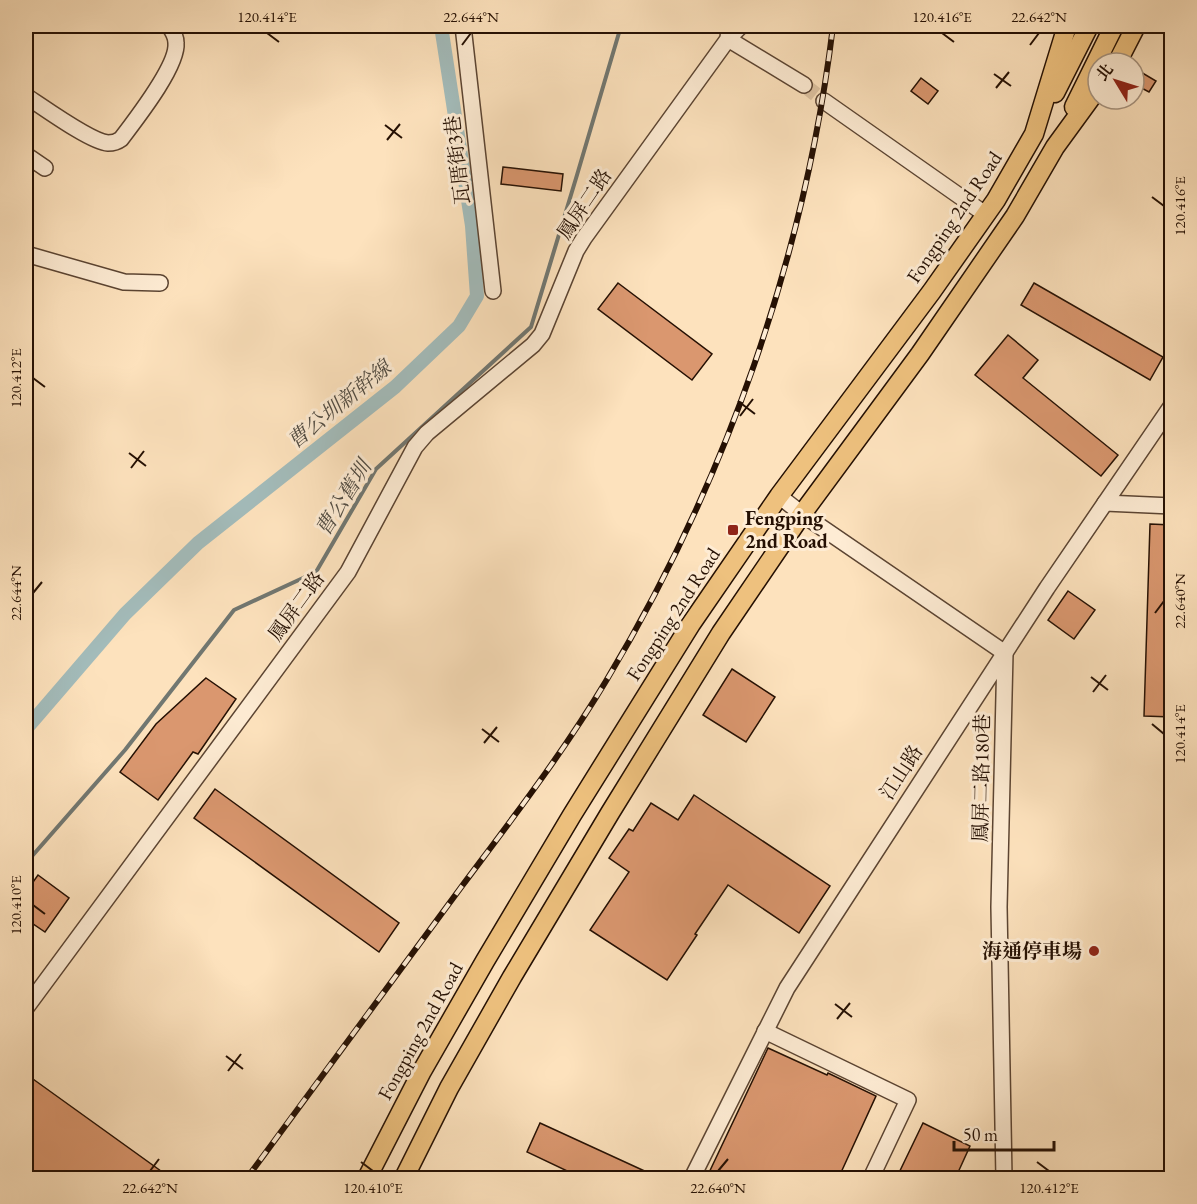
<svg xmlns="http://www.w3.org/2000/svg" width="1197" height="1204" font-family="'EB Garamond','Noto Serif TC',serif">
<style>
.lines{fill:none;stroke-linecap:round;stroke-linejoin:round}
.stream{stroke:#717771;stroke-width:4}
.canal{stroke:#a3bcbb;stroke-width:14}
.building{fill:#da976f;stroke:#251003;stroke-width:1.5}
.minor-tunnel{stroke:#ddc2a1;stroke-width:15;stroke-dasharray:15 8;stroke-linecap:butt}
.minor-casing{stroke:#5b4432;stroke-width:18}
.major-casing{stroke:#251003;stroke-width:21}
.minor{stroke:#feecd4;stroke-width:15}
.major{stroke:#eec17e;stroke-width:18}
.rail-casing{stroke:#251003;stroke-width:6}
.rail{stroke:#feecd4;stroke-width:4;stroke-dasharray:11;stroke-linecap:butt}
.ticks{fill:none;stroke:#251003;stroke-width:2}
.poi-dot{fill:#8f2418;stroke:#feecd4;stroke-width:2}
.labels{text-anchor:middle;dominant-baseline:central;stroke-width:6;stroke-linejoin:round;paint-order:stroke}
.street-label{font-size:20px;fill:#251003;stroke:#feecd4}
.poi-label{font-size:20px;font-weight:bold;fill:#251003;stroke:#feecd4;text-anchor:start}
.water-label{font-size:21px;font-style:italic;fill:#514c43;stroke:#feecd4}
.neatline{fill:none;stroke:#251003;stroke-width:2}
.ticks-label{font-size:15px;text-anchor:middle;fill:#251003}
</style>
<rect width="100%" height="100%" fill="#fde2bd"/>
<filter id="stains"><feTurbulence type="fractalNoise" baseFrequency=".00333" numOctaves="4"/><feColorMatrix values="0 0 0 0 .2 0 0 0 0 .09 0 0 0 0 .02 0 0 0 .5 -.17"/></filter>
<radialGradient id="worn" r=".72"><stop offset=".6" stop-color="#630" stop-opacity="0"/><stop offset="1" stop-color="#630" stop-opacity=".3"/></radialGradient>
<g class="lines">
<!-- stream -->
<polyline class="stream" points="26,863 125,750 234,610 316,572 376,469 531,327 577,175 621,26"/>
<!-- canal -->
<polyline class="canal" points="26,729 125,614 198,543 395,387 459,326 477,296 472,226 441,26"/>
</g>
<!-- building -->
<g class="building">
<polygon points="1134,68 1156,81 1149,92 1134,84"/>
<polygon points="921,78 938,91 928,104 911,91"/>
<polygon points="503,167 563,174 561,191 501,184"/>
<polygon points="618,283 712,354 692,380 598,309"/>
<polygon points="1034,283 1163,357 1150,380 1021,305"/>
<polygon points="1008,335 1038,360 1023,378 1118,455 1101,476 975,375"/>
<polygon points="1150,524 1172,525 1172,717 1144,716"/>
<polygon points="1068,591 1095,610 1074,639 1048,620"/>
<polygon points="732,669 775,697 746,742 703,715"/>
<polygon points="206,678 236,699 198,754 193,752 158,800 120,772 156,724"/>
<polygon points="215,789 399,923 379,952 194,818"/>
<polygon points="694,795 830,886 799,933 728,885 695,934 697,935 667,980 590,930 629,872 609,858 629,829 633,831 651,803 678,820"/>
<polygon points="38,875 69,898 45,932 26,919 26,892"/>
<polygon points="768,1048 827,1075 828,1073 876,1096 838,1179 706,1179"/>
<polygon points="26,1074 172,1179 36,1179 26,1171"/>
<polygon points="540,1123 662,1179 584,1179 527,1152"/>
<polygon points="923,1123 970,1146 955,1179 896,1179"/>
</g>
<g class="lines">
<!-- minor-tunnel -->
<polyline class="minor-tunnel" points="804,85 824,101"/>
<defs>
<g id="minor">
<polyline points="463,26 493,291"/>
<polyline points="741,26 728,39 804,85"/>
<path d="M26,96C43,107 91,142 108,143C114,143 117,142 121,139C136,119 178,66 176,43C176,37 172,30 169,26"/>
<polyline points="824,101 985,214"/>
<polyline points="26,155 45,168"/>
<polyline points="26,254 124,282 160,283"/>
<polyline points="779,496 802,514 1005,653 999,907 1004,1178"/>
<polyline points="1105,503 1172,506"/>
<polyline points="26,1008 348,572 415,447 427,433 533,345 542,334 576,251 584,238 728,39 729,26"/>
<polyline points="765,1031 908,1100 871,1178"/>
<polyline points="692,1178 787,988 1047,588 1172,405"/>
</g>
<g id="major">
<polyline points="1117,63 1136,26"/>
<polyline points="1055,93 1089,26"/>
<polyline points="1074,107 1114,26"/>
<polyline points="367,1178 422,1071 485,961 572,815 691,624 779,496 932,291 996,200 1034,134 1067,26"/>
<polyline points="404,1178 449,1088 512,977 610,813 721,633 802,514 920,354 1015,216 1055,147 1098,88"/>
</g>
</defs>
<!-- minor casing -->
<use href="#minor" class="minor-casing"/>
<!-- major casing -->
<use href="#major" class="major-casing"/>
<!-- minor -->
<use href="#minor" class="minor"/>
<!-- major -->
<use href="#major" class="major"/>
<defs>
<path id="rail" d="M247,1178C318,1081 390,984 462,886C512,819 563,753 606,681C726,481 805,257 833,26"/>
</defs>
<!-- rail casing -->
<use href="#rail" class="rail-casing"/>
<!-- rail -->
<use href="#rail" class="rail"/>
</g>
<!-- ticks -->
<path class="ticks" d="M267,33L279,42M942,33L954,42M462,45L471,33M1030,45L1039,33M994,74L1011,86M996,88L1009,72M385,125L402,138M387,140L400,124M1152,197L1164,206M33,378L45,387M738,401L755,414M740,416L753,399M129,453L146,466M131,468L144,451M33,593L42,582M1155,613L1164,601M1091,677L1108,690M1093,692L1106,675M1152,724L1164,734M482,729L499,742M484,743L497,727M33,905L45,914M835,1004L852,1017M837,1019L850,1003M226,1056L243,1069M228,1071L241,1054M361,1162L373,1171M1037,1162L1049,1171M150,1171L159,1159M718,1171L728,1159"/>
<!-- markers -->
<g class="poi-dot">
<rect x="727" y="524" width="12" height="12" rx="3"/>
<circle cx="1094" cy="951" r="6"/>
</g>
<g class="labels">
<!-- street labels -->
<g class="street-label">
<text transform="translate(457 160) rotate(-97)">瓦厝街3巷</text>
<text transform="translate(584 204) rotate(-56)">鳳屏二路</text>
<text transform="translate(954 217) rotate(-56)">Fongping 2nd Road</text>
<text transform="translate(296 606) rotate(-54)">鳳屏二路</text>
<text transform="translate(673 614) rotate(-57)">Fongping 2nd Road</text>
<text transform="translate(901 772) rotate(-57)">江山路</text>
<text transform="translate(981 778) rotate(-89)">鳳屏二路180巷</text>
<text transform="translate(420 1031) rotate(-61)">Fongping 2nd Road</text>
</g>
<!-- poi labels -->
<g class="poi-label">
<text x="745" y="518">Fengping<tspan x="745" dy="23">2nd Road</tspan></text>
<text x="1082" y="951" text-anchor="end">海通停車場</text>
</g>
<!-- water labels -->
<g class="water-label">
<text transform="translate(339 404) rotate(-39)">曹公圳新幹線</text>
<text transform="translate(343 498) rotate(-58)">曹公舊圳</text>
</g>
</g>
<!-- margin -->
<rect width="1197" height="1204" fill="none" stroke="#fde2bd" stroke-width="66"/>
<!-- north arrow -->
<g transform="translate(1116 81) rotate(308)"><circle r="28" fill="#feecd4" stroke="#a79480" stroke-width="1.5"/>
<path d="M0-4.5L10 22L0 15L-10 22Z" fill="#8f2418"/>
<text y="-9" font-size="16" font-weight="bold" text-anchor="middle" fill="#251003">北</text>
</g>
<!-- scale -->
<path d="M954 1141v9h100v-9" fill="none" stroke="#251003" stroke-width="3"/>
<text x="963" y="1141" font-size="18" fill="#251003" stroke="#feecd4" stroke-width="4.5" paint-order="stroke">50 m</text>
<rect x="33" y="33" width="1131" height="1138" class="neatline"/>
<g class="ticks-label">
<text x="267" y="22">120.414°E</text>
<text x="471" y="22">22.644°N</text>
<text x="942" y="22">120.416°E</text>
<text x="1039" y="22">22.642°N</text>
<text transform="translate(1180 206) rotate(-90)" y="5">120.416°E</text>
<text transform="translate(16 378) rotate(-90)" y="5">120.412°E</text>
<text transform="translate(16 593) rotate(-90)" y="5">22.644°N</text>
<text transform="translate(1180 601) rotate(-90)" y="5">22.640°N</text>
<text transform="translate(1180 734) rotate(-90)" y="5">120.414°E</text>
<text transform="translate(16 905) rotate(-90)" y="5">120.410°E</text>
<text x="150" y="1193">22.642°N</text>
<text x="373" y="1193">120.410°E</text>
<text x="718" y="1193">22.640°N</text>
<text x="1049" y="1193">120.412°E</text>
</g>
<rect width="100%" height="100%" filter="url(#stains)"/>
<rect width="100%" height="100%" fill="url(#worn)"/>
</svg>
